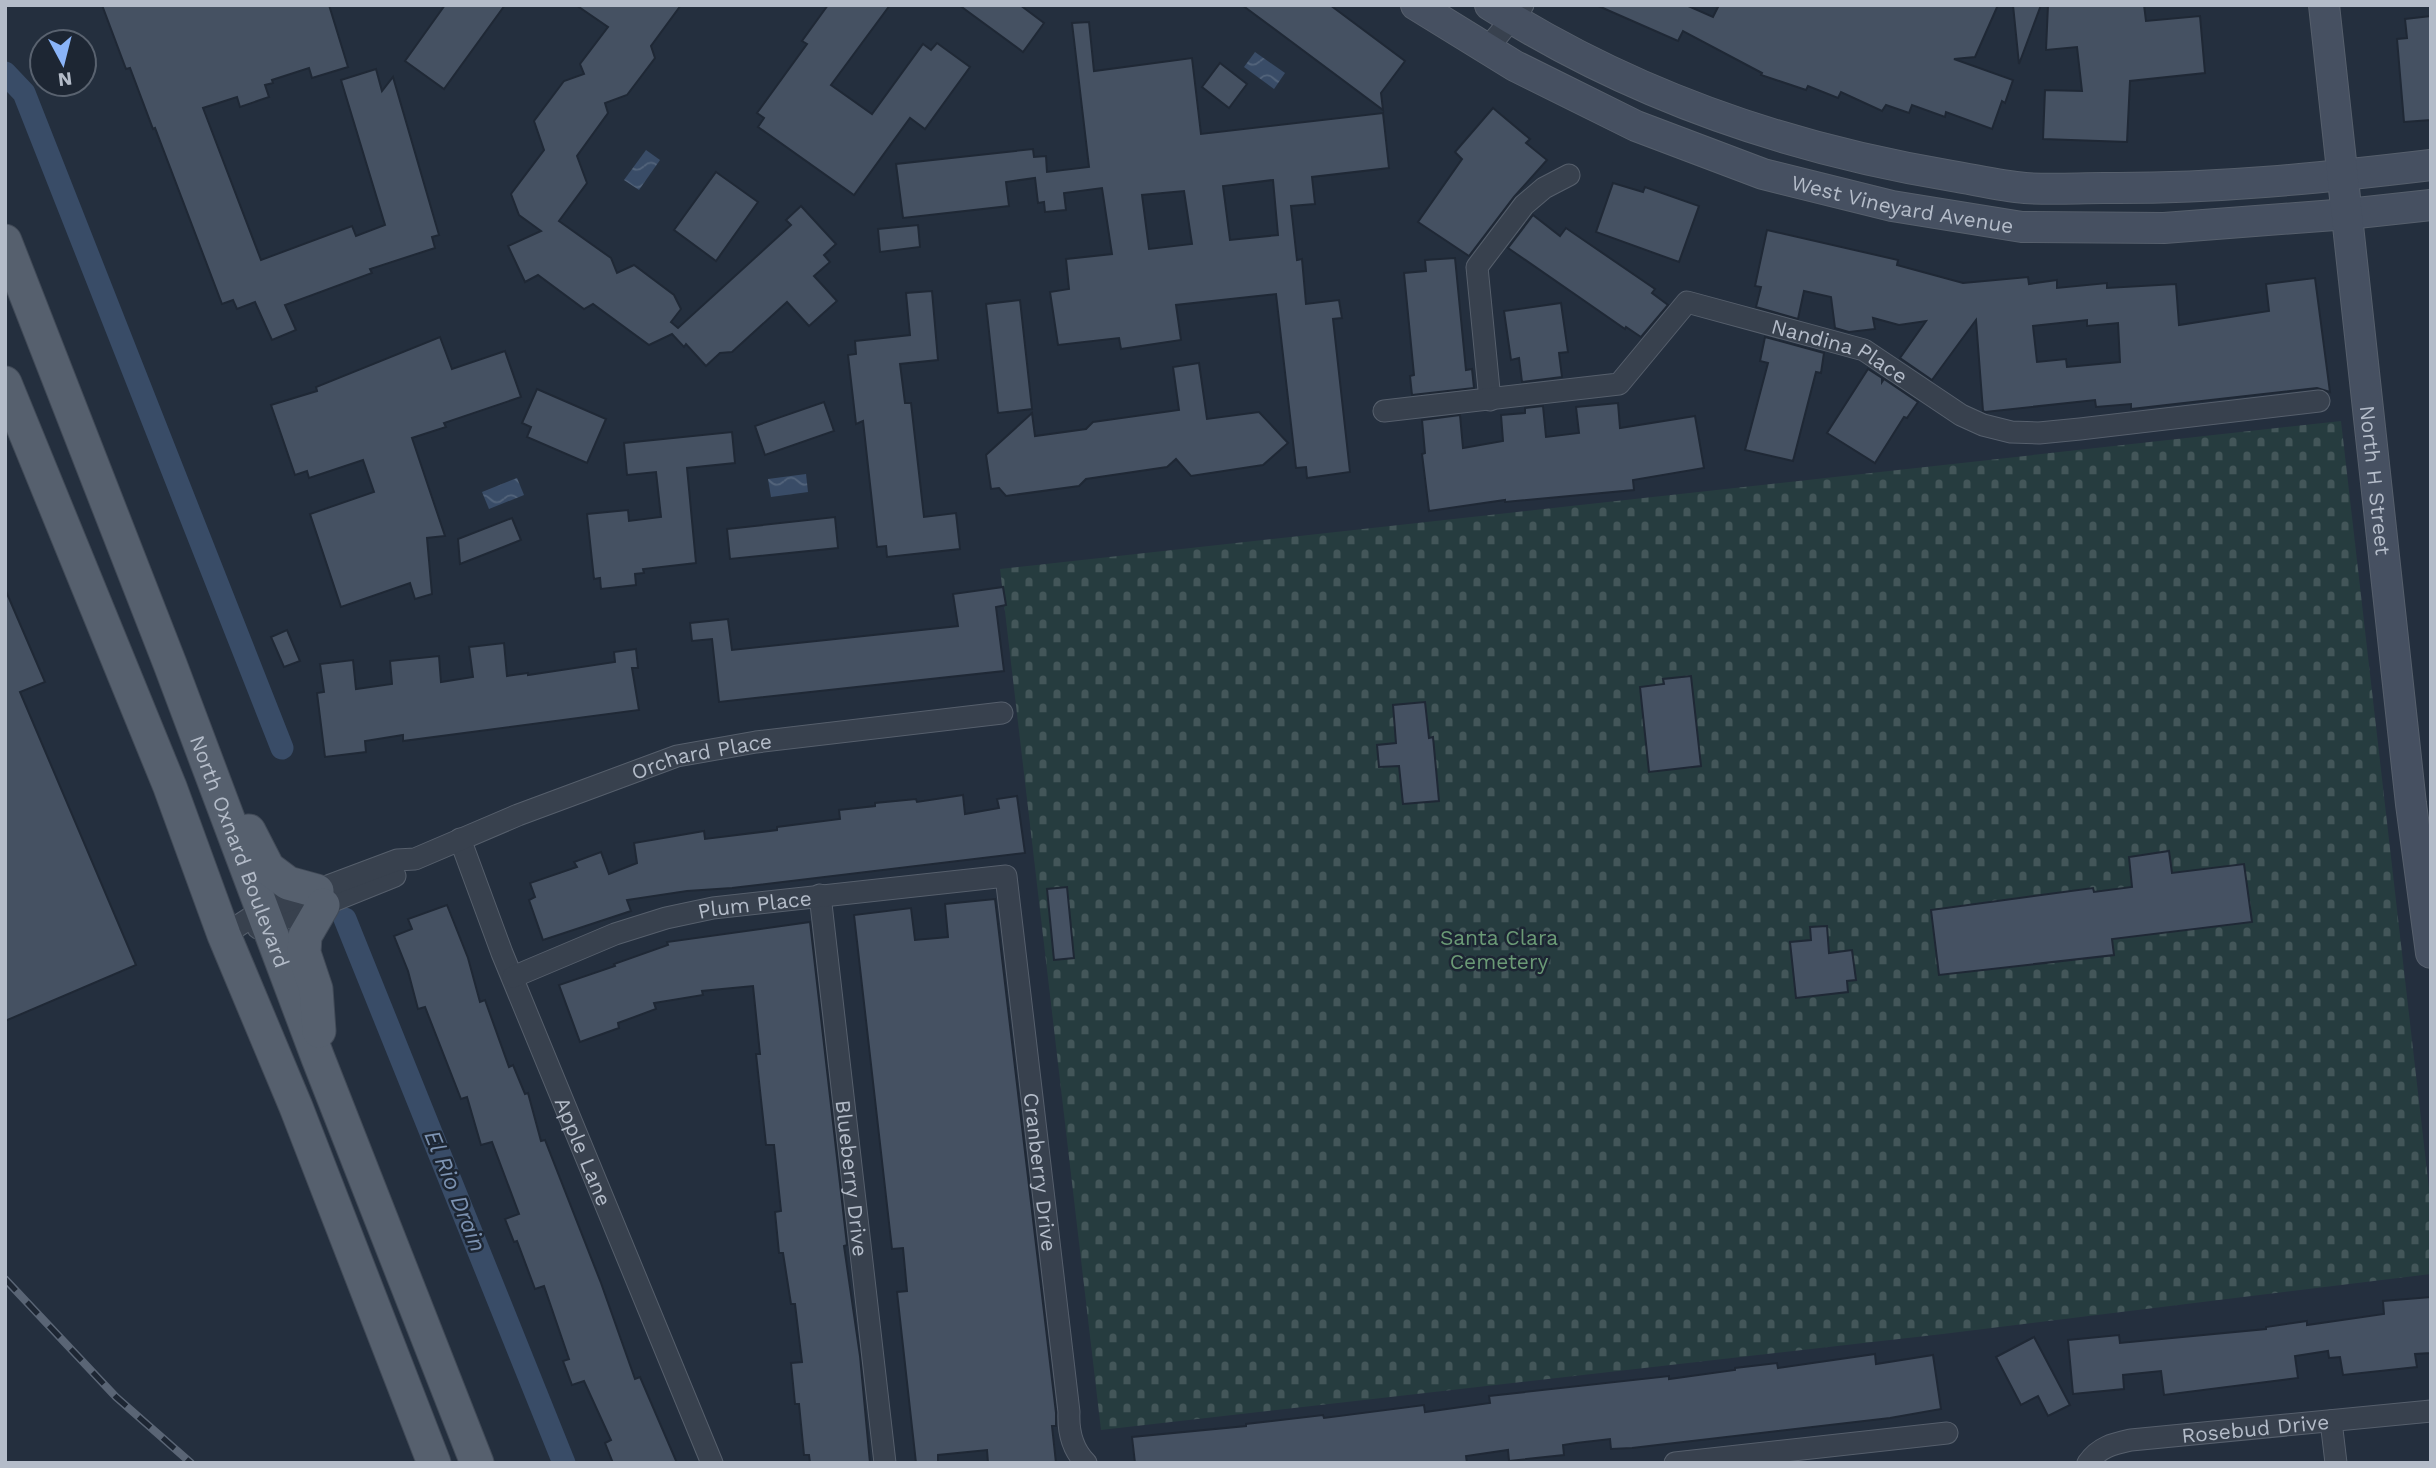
<svg xmlns="http://www.w3.org/2000/svg" width="2436" height="1468" font-family="'Work Sans',sans-serif">
<style>
.cemetery{fill:url(#cemetery-stones)}
.water{fill:url(#water-waves)}
.lines{fill:none;stroke-linecap:round;stroke-linejoin:round}
.canal{stroke:#394c67;stroke-width:23}
.building{fill:#455162;stroke:#1f2835;stroke-width:2;fill-rule:evenodd}
.street-casing{stroke:#565f6c;stroke-width:23}
.secondary-casing{stroke:#565f6c;stroke-width:32}
.primary-casing{stroke:#414a57;stroke-width:35}
.street{stroke:#38414e;stroke-width:21}
.secondary{stroke:#465061;stroke-width:30}
.primary{stroke:#56606e;stroke-width:33}
.rail-casing{stroke:#5a6575;stroke-width:8}
.rail{stroke:#1d2633;stroke-width:5;stroke-dasharray:16;stroke-linecap:butt}
.labels{text-anchor:middle;dominant-baseline:central;stroke-width:5;stroke-linejoin:round;paint-order:stroke}
.street-label{font-size:21px;fill:#b4bcc9;stroke:#1d2633}
.park-label{font-size:21px;fill:#6b9a76;stroke:#1d2633}
.water-label{font-size:23px;font-style:italic;fill:#7c92b1;stroke:#1d2633}
</style>
<defs>
<pattern id="cemetery-stones" width="16" height="16" patternUnits="userSpaceOnUse" patternTransform="scale(1.75)"><rect width="16" height="16" fill="#263c3f"/><path d="M2 7V4a2 2 0 0 1 4 0v3zM10 15v-3a2 2 0 0 1 4 0v3z" fill="#435659"/></pattern>
<pattern id="water-waves" width="16" height="10" patternUnits="userSpaceOnUse" patternTransform="scale(1.75)"><rect width="16" height="10" fill="#394c67"/><path d="M0 5q4-4 8 0t8 0" fill="none" stroke="#53647b"/></pattern>
</defs>
<rect width="100%" height="100%" fill="#242f3e"/>
<!-- cemetery -->
<polygon class="cemetery" points="2341,421 2431,1206 2431,1274 1943,1334 1101,1430 1000,569"/>
<!-- water -->
<g class="water">
<polygon points="1255,52 1285,73 1274,89 1244,67"/>
<polygon points="646,150 660,160 639,190 624,180"/>
<polygon points="806,474 808,492 771,497 768,479"/>
<polygon points="517,478 524,495 489,509 482,492"/>
</g>
<g class="lines">
<!-- canal -->
<g class="canal">
<polyline points="5,73 24,93 282,748"/>
<polyline points="345,919 564,1463"/>
</g>
</g>
<!-- building -->
<g class="building">
<polygon points="102,5 329,5 348,67 312,78 309,68 272,80 273,83 265,85 269,97 240,107 237,97 203,108 261,260 352,226 356,236 385,225 341,80 376,69 382,91 393,77 439,235 432,237 435,248 370,269 372,273 285,305 296,330 272,340 255,302 237,309 233,300 222,304 155,128 153,129 130,68 126,69"/>
<polygon points="445,5 505,5 444,89 405,61"/>
<polygon points="576,5 681,5 651,46 655,58 627,95 605,103 608,113 577,156 587,183 559,221 611,258 617,273 634,265 674,295 681,309 671,322 678,328 791,225 786,220 801,206 836,244 824,255 830,262 814,276 837,301 809,326 787,302 732,352 720,353 706,366 686,344 684,347 672,334 649,345 593,304 584,309 538,275 525,282 508,246 541,231 519,215 511,194 544,150 534,121 564,81 584,74 580,64 608,27"/>
<polygon points="828,5 890,5 831,85 872,114 923,44 931,50 937,43 970,67 925,129 910,118 854,195 758,127 764,118 757,113 807,44 802,41"/>
<polygon points="959,5 1020,5 1044,23 1023,52"/>
<polygon points="1242,5 1330,5 1405,61 1381,93 1383,110"/>
<polygon points="1596,5 1686,5 1713,17 1719,5 1998,5 1975,57 1954,59 2013,80 2005,103 2002,101 1992,129 1946,112 1945,117 1912,105 1909,113 1886,105 1882,111 1841,92 1838,98 1808,86 1806,90 1761,75 1762,73 1683,31 1678,41"/>
<polygon points="2013,5 2041,5 2019,64"/>
<polygon points="2048,5 2144,5 2146,21 2200,16 2205,73 2130,81 2127,142 2043,139 2045,90 2082,91 2077,47 2046,50"/>
<polygon points="2431,16 2431,120 2404,122 2397,39 2407,38 2405,19"/>
<path d="M1089,22L1094,71L1192,58L1201,134L1383,113L1389,168L1312,177L1315,204L1291,206L1297,260L1302,259L1306,304L1339,300L1342,318L1333,319L1350,472L1307,478L1306,467L1296,468L1276,294L1176,305L1181,340L1121,349L1119,338L1058,345L1050,292L1069,289L1066,259L1112,254L1102,188L1064,193L1066,210L1045,212L1044,202L1038,203L1035,178L1006,182L1009,206L903,218L896,164L1033,149L1034,157L1046,156L1047,172L1089,167L1072,23ZM1273,180L1278,235L1230,240L1223,186ZM1184,191L1192,244L1149,249L1142,195Z"/>
<polygon points="1220,63 1247,84 1229,108 1202,87"/>
<polygon points="1493,108 1530,139 1526,143 1547,160 1514,197 1469,256 1418,222 1462,159 1455,152"/>
<polygon points="716,172 758,202 716,261 674,230"/>
<polygon points="1613,183 1643,192 1645,187 1699,206 1679,262 1596,232"/>
<polygon points="1533,215 1560,236 1566,228 1655,289 1652,293 1668,305 1641,337 1626,327 1625,329 1508,248"/>
<polygon points="918,225 920,247 880,252 878,229"/>
<path d="M1767,230L1898,260L1897,265L1963,283L2028,277L2029,284L2057,280V288L2107,283V288L2176,284L2179,325L2269,311L2266,284L2315,278L2330,392L2317,388L2131,409V404L2096,407L2095,400L1985,412L1983,411L1976,320L1932,380L1900,358L1926,321L1899,325L1873,318L1875,329L1849,332L1835,328L1831,297L1804,291L1798,319L1756,307L1761,287L1755,286ZM2087,320V326L2118,323L2120,362L2067,367L2066,359L2037,362L2033,326Z"/>
<polygon points="1455,258 1466,370 1472,369 1474,388 1412,395 1410,376 1414,375 1404,273 1426,271 1425,260"/>
<polygon points="932,291 938,360 900,364 905,403 911,403 924,517 956,513 960,549 887,557 886,546 877,547 863,421 856,424 848,355 856,354 855,341 910,335 906,293"/>
<polygon points="1020,300 1032,409 998,413 986,304"/>
<polygon points="1561,303 1568,352 1559,353 1562,377 1522,382 1519,358 1511,360 1504,311"/>
<polygon points="440,337 452,369 505,351 521,397 444,423 446,427 412,438 445,536 427,538 432,594 415,599 410,583 341,607 310,514 374,492 363,460 309,478 307,471 295,475 271,405 317,391 316,387"/>
<polygon points="1765,337 1824,353 1821,373 1816,372 1793,461 1745,450 1768,363 1760,361"/>
<polygon points="1199,363 1207,419 1259,412 1288,443 1263,465 1191,476 1176,459 1167,467 1086,479 1079,486 1006,496 999,488 991,489 986,455 1032,413 1035,436 1086,429 1093,422 1179,410 1173,367"/>
<polygon points="1868,369 1882,378 1882,382 1884,379 1918,402 1907,418 1904,417 1875,463 1827,433"/>
<polygon points="537,389 606,419 587,463 527,437 531,427 522,423"/>
<polygon points="824,402 834,431 765,455 755,426"/>
<polygon points="1618,403 1620,428 1695,416 1704,468 1633,480 1634,490 1505,502 1505,500 1429,511 1422,454 1425,453 1422,420 1460,415 1463,448 1503,441 1501,415 1525,413 1525,408 1543,406 1546,437 1579,433 1576,407"/>
<polygon points="732,432 735,463 687,468 696,563 643,569 644,573 635,574 636,585 601,589 600,578 594,579 587,514 628,510 629,521 661,517 656,472 627,475 624,443"/>
<polygon points="835,517 838,548 730,559 727,529"/>
<polygon points="512,518 521,540 460,564 458,539"/>
<polygon points="1003,587 1006,605 996,607 1004,671 719,702 712,639 692,641 690,623 728,619 732,650 958,626 953,594"/>
<polygon points="5,589 45,682 20,692 136,965 5,1021"/>
<polygon points="287,630 300,661 284,667 271,637"/>
<polygon points="504,643 507,676 528,673 528,675 615,662 614,652 636,649 638,668 632,668 639,710 403,741 403,735 365,741 366,752 325,757 317,693 324,692 320,664 353,660 356,689 392,684 390,661 439,656 441,682 473,677 469,647"/>
<polygon points="1691,676 1701,766 1649,772 1640,687 1664,684 1663,679"/>
<polygon points="1425,702 1429,738 1433,737 1439,801 1403,804 1399,766 1379,767 1377,745 1396,743 1393,705"/>
<polygon points="963,795 965,814 999,808 997,799 1017,796 1025,853 732,888 687,891 627,900 631,911 543,940 529,900 535,897 530,883 577,867 574,862 601,852 609,874 637,863 634,843 704,831 705,839 777,830 777,827 840,819 839,810 875,806 875,803 916,799 917,802"/>
<polygon points="2169,851 2172,873 2244,864 2252,922 2112,939 2114,955 1939,975 1931,910 2093,888 2094,892 2132,887 2129,857"/>
<polygon points="1067,887 1074,958 1054,960 1047,889"/>
<polygon points="995,899 1056,1413 1056,1426 1052,1426 1056,1463 988,1463 987,1450 938,1455 938,1463 916,1463 897,1292 907,1291 903,1248 892,1249 854,915 911,908 915,940 948,937 945,904"/>
<polygon points="447,905 468,958 480,1002 485,1000 509,1067 513,1065 525,1094 528,1093 541,1141 545,1140 601,1283 635,1379 640,1377 677,1463 613,1463 605,1443 611,1440 584,1381 572,1385 563,1361 569,1359 544,1286 535,1289 517,1241 514,1242 505,1219 519,1214 492,1142 481,1145 467,1097 461,1099 425,1007 418,1009 408,971 394,936 412,929 408,919"/>
<polygon points="810,922 847,1245 844,1246 860,1356 870,1463 810,1463 809,1455 804,1455 799,1404 795,1404 791,1363 802,1362 795,1304 791,1304 783,1253 779,1253 775,1212 781,1211 774,1145 766,1145 756,1054 760,1054 753,986 702,991 703,995 654,1003 656,1009 618,1023 619,1028 580,1042 559,985 615,966 614,964 668,945 667,942"/>
<polygon points="1827,926 1829,953 1852,950 1856,980 1847,981 1848,992 1796,998 1790,942 1811,940 1810,927"/>
<polygon points="2431,1297 2431,1353 2415,1354 2417,1367 2343,1375 2340,1357 2329,1358 2328,1351 2295,1356 2298,1378 2164,1395 2161,1371 2123,1375 2124,1389 2073,1394 2068,1340 2119,1335 2120,1343 2266,1329 2266,1327 2307,1321 2307,1325 2384,1314 2383,1301"/>
<polygon points="2034,1337 2070,1405 2048,1416 2038,1396 2021,1405 1996,1357"/>
<polygon points="1875,1354 1876,1364 1933,1355 1941,1409 1890,1418 1632,1448 1611,1449 1610,1439 1576,1443 1563,1445 1564,1455 1509,1461 1508,1450 1466,1456 1467,1463 1135,1463 1132,1437 1246,1426 1246,1424 1323,1415 1324,1418 1424,1405 1425,1412 1490,1403 1489,1396 1669,1376 1669,1379 1735,1370 1735,1368 1777,1363 1778,1368"/>
</g>
<g class="lines">
<defs>
<g id="street">
<polyline points="1486,50 1523,5"/>
<polyline points="1490,400 1477,267 1524,205 1544,188 1569,175"/>
<path id="s1" d="M1384,411L1619,384L1687,302L1864,350L1961,415L1983,425L2011,432L2039,433L2080,429L2319,401"/>
<path id="s2" d="M460,839L502,953L712,1463"/>
<path id="s3" d="M820,895L885,1463"/>
<polyline points="258,928 323,905 395,876"/>
<path id="s4" d="M224,935L261,911L397,860L415,859L518,815L677,756L756,742L1002,713"/>
<path id="s5" d="M513,977L615,934L666,918L713,908L1006,876L1069,1412C1068,1432 1072,1449 1086,1463"/>
<polyline points="2331,1421 2336,1463"/>
<polyline points="1675,1463 1947,1433"/>
<path id="s6" d="M2088,1463C2099,1447 2113,1444 2131,1440L2431,1411"/>
</g>
<g id="secondary">
<path id="s7" d="M1416,5L1515,66L1636,126L1763,174L1892,206L2022,227L2164,228L2348,214L2431,205"/>
<path d="M1490,5C1630,94 1789,149 1952,176C1976,180 2001,186 2025,188C2051,190 2078,188 2104,188C2214,189 2322,178 2431,165"/>
<path id="s8" d="M2324,5L2411,804L2431,953"/>
</g>
<g id="primary">
<path id="s9" d="M5,241L170,664L318,1058L477,1463"/>
<polyline points="5,383 170,787 224,935 296,1107 434,1463"/>
<polyline points="249,831 268,868 288,883 317,891"/>
<polyline points="319,1031 316,989 304,953 305,936 323,905"/>
</g>
</defs>
<!-- street casing -->
<use href="#street" class="street-casing"/>
<!-- secondary casing -->
<use href="#secondary" class="secondary-casing"/>
<!-- primary casing -->
<use href="#primary" class="primary-casing"/>
<!-- street -->
<use href="#street" class="street"/>
<!-- secondary -->
<use href="#secondary" class="secondary"/>
<!-- primary -->
<use href="#primary" class="primary"/>
<defs>
<polyline id="rail" points="5,1279 116,1397 191,1463"/>
</defs>
<!-- rail casing -->
<use href="#rail" class="rail-casing"/>
<!-- rail -->
<use href="#rail" class="rail"/>
</g>
<g class="labels">
<!-- street labels -->
<g class="street-label">
<text stroke="none"><textPath href="#s7" startOffset="530">West Vineyard Avenue</textPath></text>
<text stroke="none"><textPath href="#s1" startOffset="504">Nandina Place</textPath></text>
<text stroke="none"><textPath href="#s8" startOffset="478">North H Street</textPath></text>
<text stroke="none"><textPath href="#s4" startOffset="513">Orchard Place</textPath></text>
<text stroke="none"><textPath href="#s9" startOffset="654">North Oxnard Boulevard</textPath></text>
<text stroke="none"><textPath href="#s5" startOffset="254">Plum Place</textPath></text>
<text stroke="none"><textPath href="#s2" startOffset="336">Apple Lane</textPath></text>
<text stroke="none"><textPath href="#s5" startOffset="805">Cranberry Drive</textPath></text>
<text stroke="none"><textPath href="#s3" startOffset="285">Blueberry Drive</textPath></text>
<text stroke="none"><textPath href="#s6" startOffset="175">Rosebud Drive</textPath></text>
</g>
<!-- park labels -->
<g class="park-label">
<text x="1499" y="937">Santa Clara<tspan x="1499" dy="24">Cemetery</tspan></text>
</g>
<!-- water labels -->
<g class="water-label">
<text transform="translate(455 1191) rotate(68)">El Rio Drain</text>
</g>
</g>
<!-- border -->
<rect width="2436" height="1468" fill="none" stroke="#b4bcc9" stroke-width="14"/>
<!-- north arrow -->
<g transform="translate(63 63) rotate(173)"><circle r="33" fill="#1d2633" stroke="#59626f" stroke-width="2"/>
<path d="M0-5L12 26L0 18L-12 26Z" fill="#8ab4f8"/>
<text y="-10" font-size="19" font-weight="bold" text-anchor="middle" fill="#b4bcc9">N</text>
</g>
</svg>
